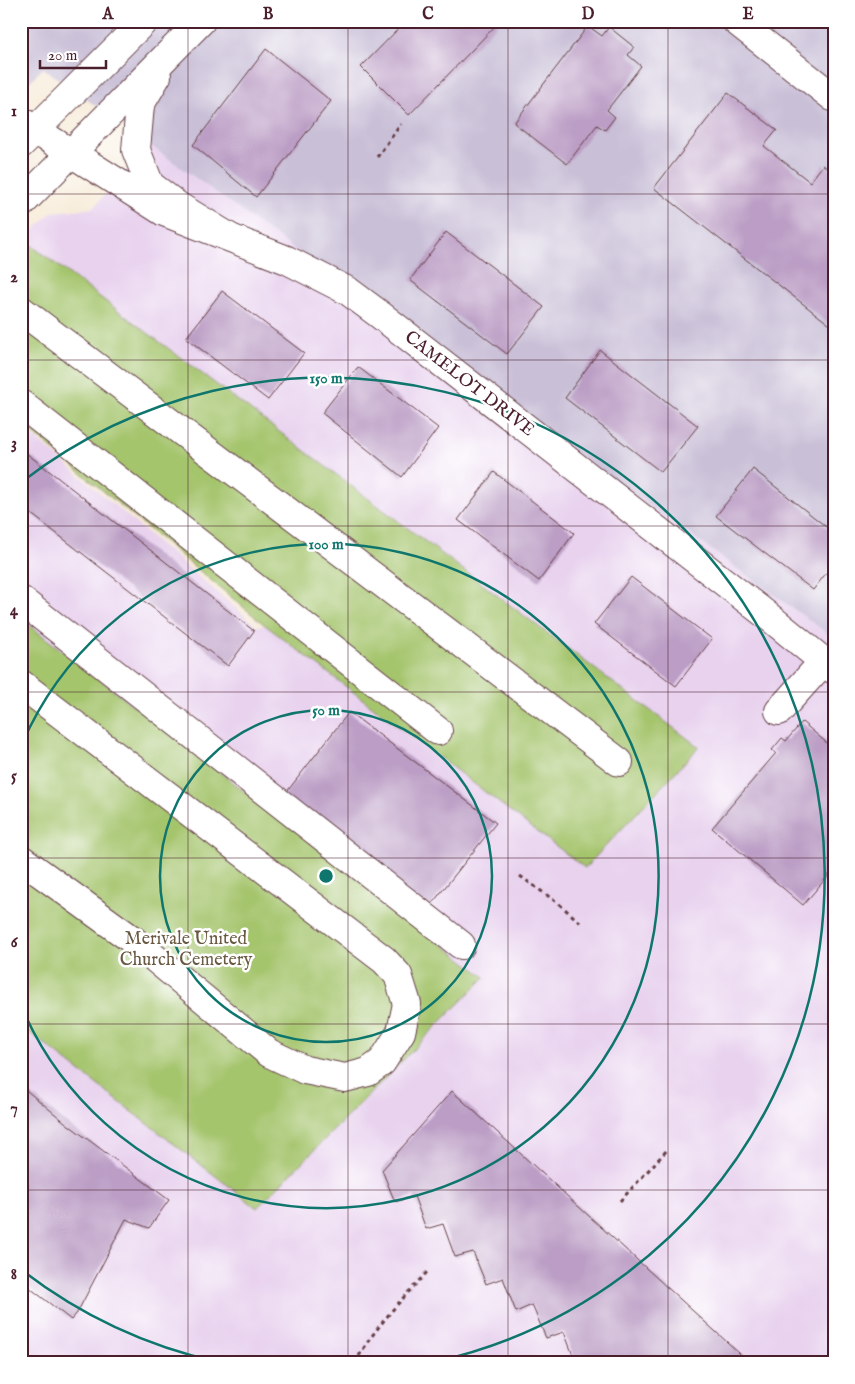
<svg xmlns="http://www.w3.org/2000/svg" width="855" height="1384" font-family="'IM FELL English',serif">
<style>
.built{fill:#e8d2ee}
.industrial{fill:#c9bfd7}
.green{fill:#a5c56d;stroke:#78724c}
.building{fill:#bb9dc5}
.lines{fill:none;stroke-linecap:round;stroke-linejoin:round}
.minor-casing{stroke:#643d44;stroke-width:30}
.major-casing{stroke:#643d44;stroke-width:30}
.path{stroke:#643d44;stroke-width:3;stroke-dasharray:4 4;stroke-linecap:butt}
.minor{stroke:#fff;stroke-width:28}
.major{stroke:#fff;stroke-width:28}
.grid{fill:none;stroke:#4a1f2b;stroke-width:1;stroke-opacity:0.55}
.ring{fill:none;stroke:#0f766e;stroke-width:2.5}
.labels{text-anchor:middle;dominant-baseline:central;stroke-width:5;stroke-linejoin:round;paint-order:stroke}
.street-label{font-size:18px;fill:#4a1f2b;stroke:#fff}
.park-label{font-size:18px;fill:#6a5942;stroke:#fff}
.centre{fill:#0f766e;stroke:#fff;stroke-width:2.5}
.ring-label{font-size:15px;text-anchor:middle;font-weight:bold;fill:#0f766e;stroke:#fff;stroke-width:5;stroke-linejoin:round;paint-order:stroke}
.neatline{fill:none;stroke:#4a1f2b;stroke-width:2}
.grid-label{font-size:16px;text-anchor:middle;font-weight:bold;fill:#4a1f2b}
</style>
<rect width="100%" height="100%" fill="#fff"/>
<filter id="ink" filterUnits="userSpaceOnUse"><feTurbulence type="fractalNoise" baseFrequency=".02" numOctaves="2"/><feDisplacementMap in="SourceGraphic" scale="10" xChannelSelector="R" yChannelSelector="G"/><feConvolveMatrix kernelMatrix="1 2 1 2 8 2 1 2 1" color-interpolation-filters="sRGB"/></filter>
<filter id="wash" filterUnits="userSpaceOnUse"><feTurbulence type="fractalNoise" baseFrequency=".0096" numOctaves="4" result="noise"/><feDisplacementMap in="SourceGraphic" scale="20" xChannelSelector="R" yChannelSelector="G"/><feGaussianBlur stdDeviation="1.12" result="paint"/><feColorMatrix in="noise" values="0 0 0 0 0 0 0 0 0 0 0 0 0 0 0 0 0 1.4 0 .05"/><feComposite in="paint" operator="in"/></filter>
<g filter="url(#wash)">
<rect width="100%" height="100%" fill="#f6e9d4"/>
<!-- built -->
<polygon class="built" points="834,21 834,1363 21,1363 21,1026 257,1208 485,977 21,619 21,426 257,626 265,625 698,747 24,240 52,212 93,208 229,56"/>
<!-- industrial -->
<polygon class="industrial" points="21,21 834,21 834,638 43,68 21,91"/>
<!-- green -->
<g class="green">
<polygon points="24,240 699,747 585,868 265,625 21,423 21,243"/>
<polygon points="21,619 485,977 257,1208 21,1026"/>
</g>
<g id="blocks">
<!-- building -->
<g class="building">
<polygon points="406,21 500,21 409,115 361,67"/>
<polygon points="588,26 602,36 609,27 634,47 628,55 641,66 607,110 615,117 605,130 597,125 567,164 514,123"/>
<polygon points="266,49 331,101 256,197 193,145"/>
<polygon points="728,93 777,130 764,146 810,182 823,165 834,173 834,328 654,188"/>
<polygon points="446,232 544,307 507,354 410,280"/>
<polygon points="222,291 304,353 268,400 186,338"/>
<polygon points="600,350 698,426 661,472 565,398"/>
<polygon points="358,367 438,428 402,477 322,413"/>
<polygon points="21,449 254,631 228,666 21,506"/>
<polygon points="753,469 834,533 834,563 813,590 716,516"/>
<polygon points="494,472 574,533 539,581 458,520"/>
<polygon points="631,577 712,639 676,686 594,624"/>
<polygon points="349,712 496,823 427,910 282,798"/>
<polygon points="802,722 834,749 834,869 803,905 712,828 776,753 772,750 782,738 786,741"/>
<polygon points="21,1086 66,1123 169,1200 149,1228 126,1219 77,1313 71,1320 21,1281"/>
<polygon points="452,1091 750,1363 592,1363 590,1360 584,1363 576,1363 564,1332 546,1338 532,1305 516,1312 503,1278 486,1284 473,1252 455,1257 443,1224 426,1229 414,1196 395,1202 382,1170"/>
</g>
</g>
</g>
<g filter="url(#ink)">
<use href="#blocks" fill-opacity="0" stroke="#643d44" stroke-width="1"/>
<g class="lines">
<defs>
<g id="minor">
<polyline points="736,21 834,98"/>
<polyline points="21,121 164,212 287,260 348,291 379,314 773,620 834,670"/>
<polyline points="21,310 619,762"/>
<polyline points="21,404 438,731"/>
<polyline points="21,600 461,945"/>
<polyline points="21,684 384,960 398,975 407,1004 401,1032 382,1062 368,1072 345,1078 305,1070 269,1053 134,941 21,859"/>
<polyline points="779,711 823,662"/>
</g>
<g id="major">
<polyline points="157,76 140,105 136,150 150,185 178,206 229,237"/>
<polyline points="21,144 144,21"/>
<polyline points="21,204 201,21"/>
</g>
</defs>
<!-- minor casing -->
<use href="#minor" class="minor-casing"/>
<!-- major casing -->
<use href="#major" class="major-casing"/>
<!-- path -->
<g class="path">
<polyline points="377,157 401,124"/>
<polyline points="520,876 558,903 582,924"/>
<polyline points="620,1201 668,1149"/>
<path d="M355,1363C374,1328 402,1299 429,1270"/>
</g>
<!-- minor -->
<use href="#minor" class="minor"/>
<!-- major -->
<use href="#major" class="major"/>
</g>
</g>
<!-- grid -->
<path class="grid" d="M188,21V1363M348,21V1363M508,21V1363M668,21V1363M21,194H834M21,360H834M21,526H834M21,692H834M21,858H834M21,1024H834M21,1190H834"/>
<!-- distance rings -->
<g class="ring">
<circle cx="326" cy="876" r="166"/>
<path d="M22 744A332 332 0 1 1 22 1008"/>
<path d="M218 1362A498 498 0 0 1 23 1271M23 481A498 498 0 1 1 434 1362"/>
</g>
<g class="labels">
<!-- street labels -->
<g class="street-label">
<text transform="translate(469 384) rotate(38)">CAMELOT DRIVE</text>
</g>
<!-- park labels -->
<g class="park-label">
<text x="186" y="939">Merivale United<tspan x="186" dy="21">Church Cemetery</tspan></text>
</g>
</g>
<circle cx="326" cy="876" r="8" class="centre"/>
<g class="ring-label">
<text x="326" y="383">150 m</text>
<text x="326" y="549">100 m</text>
<text x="326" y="715">50 m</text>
</g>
<!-- margin -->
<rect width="855" height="1384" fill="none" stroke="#fff" stroke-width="55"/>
<!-- scale -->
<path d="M40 60v8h66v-8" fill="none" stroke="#4a1f2b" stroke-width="2.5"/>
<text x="48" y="60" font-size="15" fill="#4a1f2b" stroke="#ffffff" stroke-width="4" paint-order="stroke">20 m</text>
<rect x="28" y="28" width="800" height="1328" class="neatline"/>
<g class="grid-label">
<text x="108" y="19">A</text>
<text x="268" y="19">B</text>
<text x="428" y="19">C</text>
<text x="588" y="19">D</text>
<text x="748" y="19">E</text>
<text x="14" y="116">1</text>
<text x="14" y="282">2</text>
<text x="14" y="448">3</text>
<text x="14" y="615">4</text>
<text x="14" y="781">5</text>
<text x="14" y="947">6</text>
<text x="14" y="1113">7</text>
<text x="14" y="1279">8</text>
</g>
</svg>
